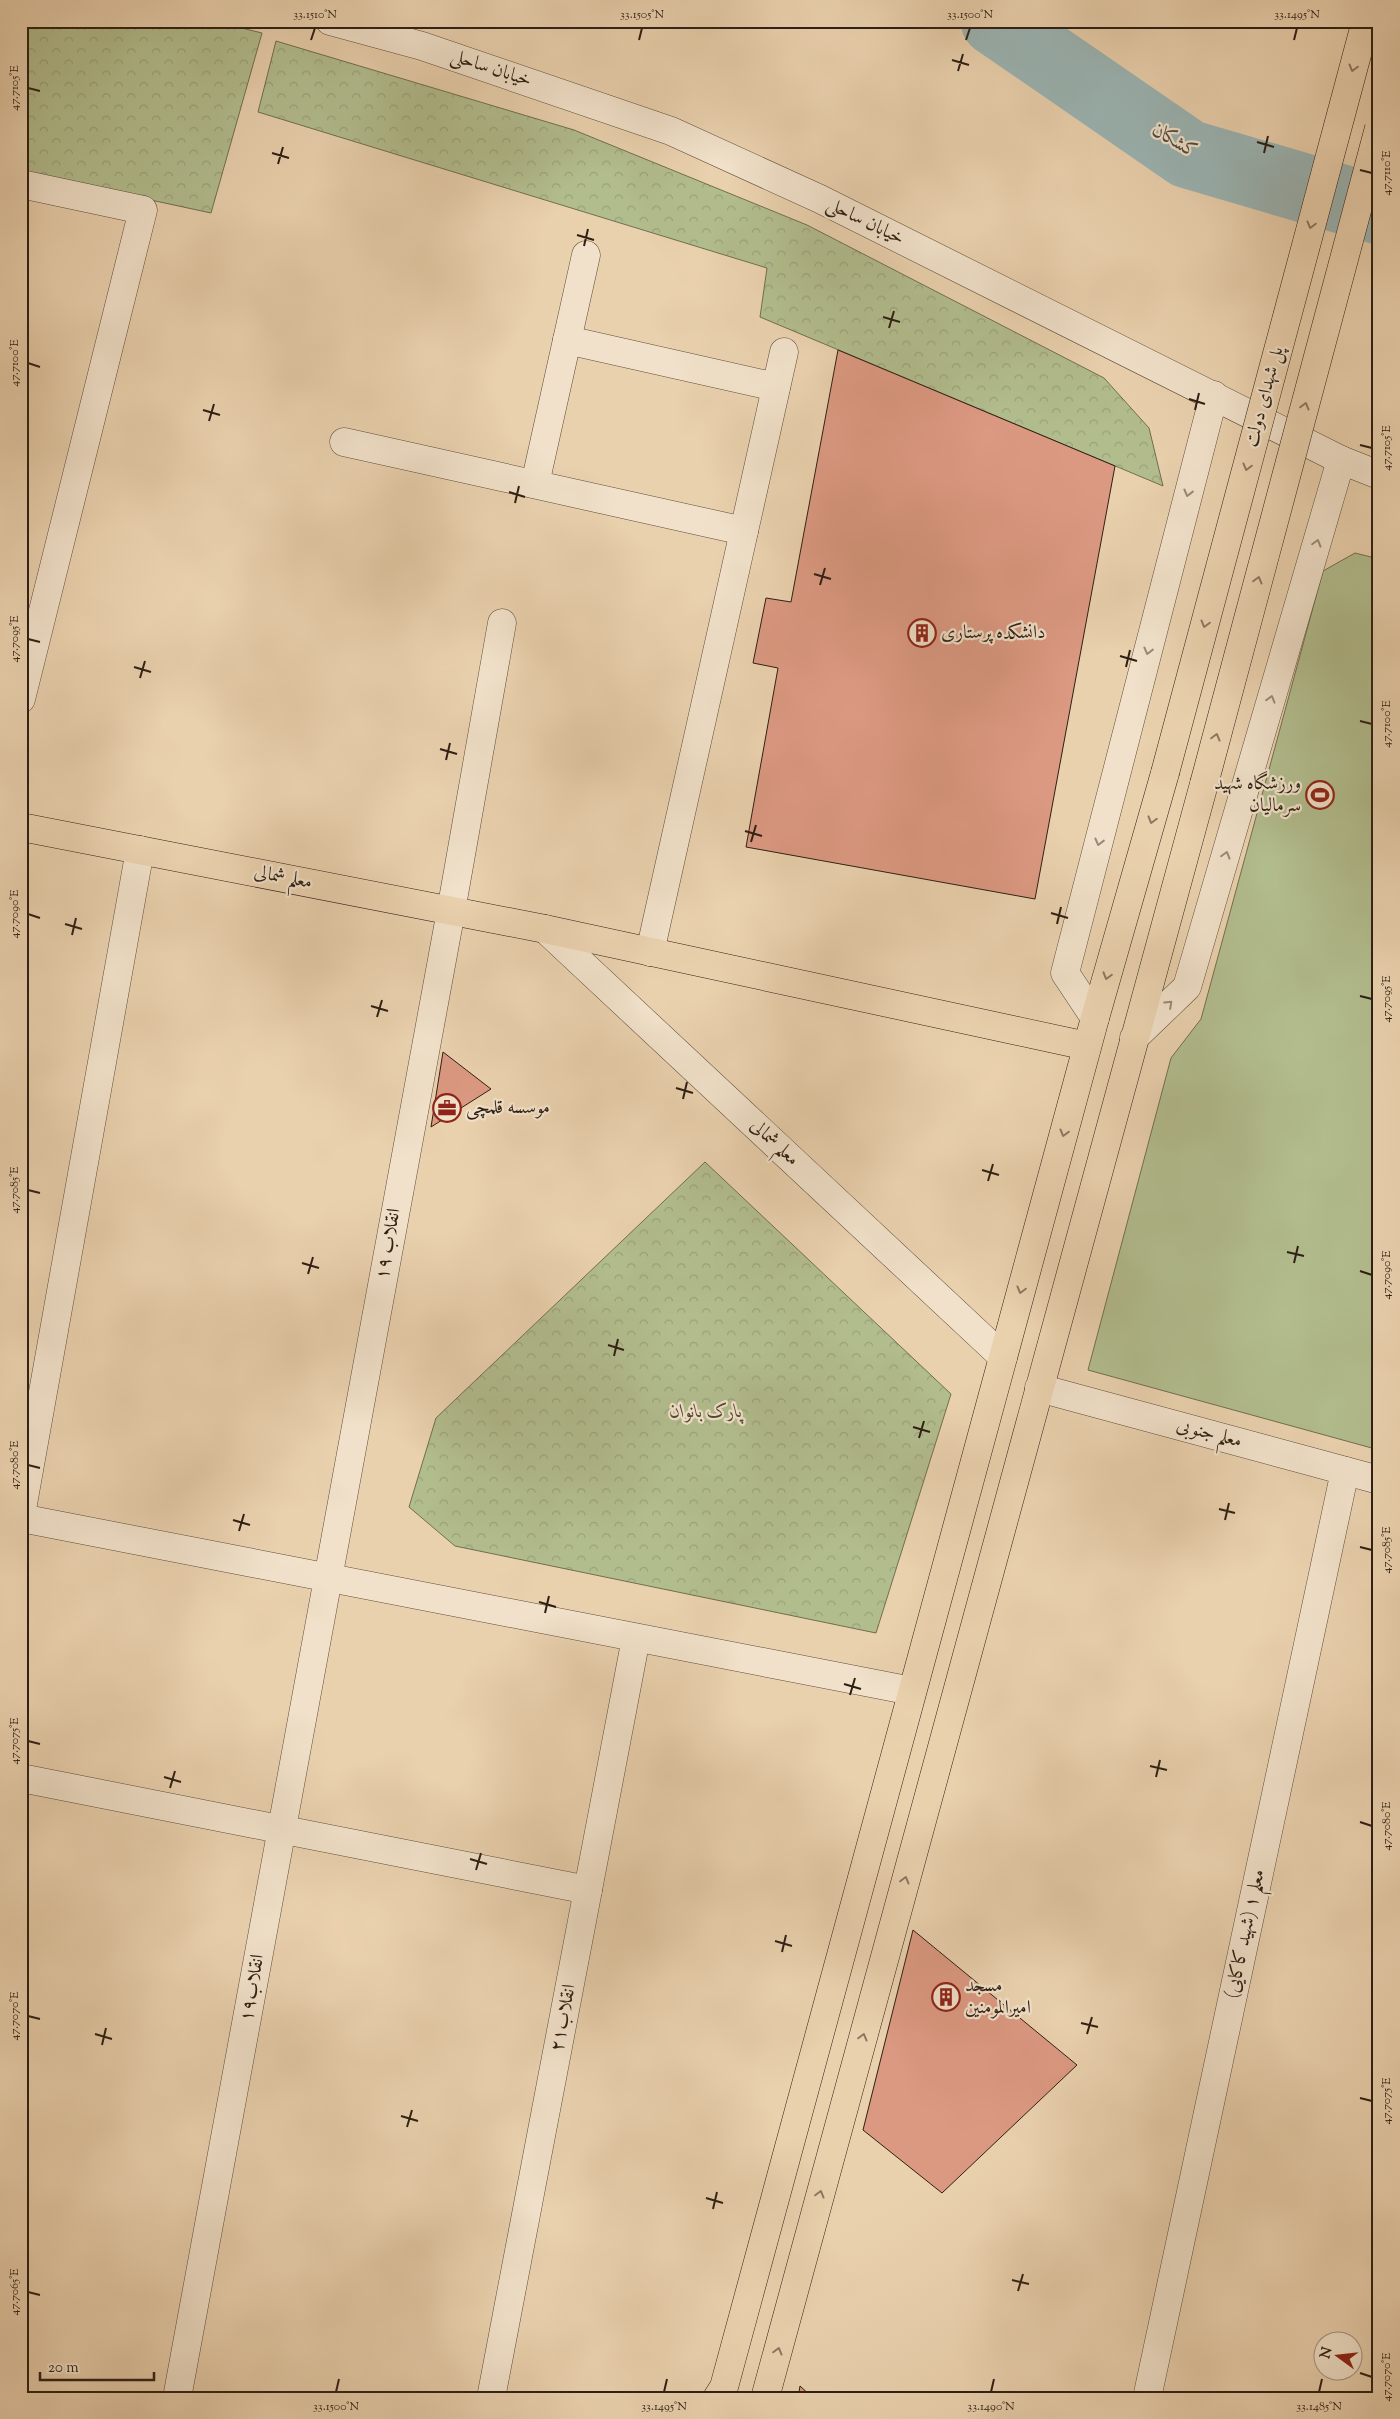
<svg xmlns="http://www.w3.org/2000/svg" width="1400" height="2419" font-family="'Sorts Mill Goudy',Amiri,serif">
<style>
.park{fill:url(#park-crowns);stroke:#706e51}
.pitch{fill:#b2bd8e;stroke:#706e51}
.lines{fill:none;stroke-linecap:round;stroke-linejoin:round}
.river{stroke:#9bb5b4;stroke-width:69}
.building{fill:#dc9982;stroke:#2e1f14}
.minor-casing{stroke:#5d4c3a;stroke-width:29}
.major-casing{stroke:#2e1f14;stroke-width:29}
.minor{stroke:#f1e1ca;stroke-width:28}
.major{stroke:#ead1ae;stroke-width:28}
.major-bridge-casing{stroke:#2e1f14;stroke-width:29;stroke-linecap:butt}
.major-bridge{stroke:#ead1ae;stroke-width:28}
.oneway{stroke:#8c7861}
.oneway2{stroke:#998a78}
.ticks{fill:none;stroke:#2e1f14;stroke-width:2}
.labels{text-anchor:middle;dominant-baseline:central;stroke-width:4.5;stroke-linejoin:round;paint-order:stroke}
.street-label{font-size:19px;fill:#2e1f14;stroke:#f1e1ca}
.poi-label{font-size:19px;fill:#2e1f14;stroke:#f1e1ca;text-anchor:start}
.park-label{font-size:19px;font-style:italic;fill:#4f4632;stroke:#f1e1ca}
.water-label{font-size:20px;font-style:italic;fill:#4f4c44;stroke:#f1e1ca}
.neatline{fill:none;stroke:#2e1f14;stroke-width:2}
.ticks-label{font-size:12px;text-anchor:middle;fill:#2e1f14}
</style>
<defs>
<pattern id="park-crowns" width="20" height="18" patternUnits="userSpaceOnUse" patternTransform="scale(1.25)"><rect width="20" height="18" fill="#b2bd8e"/><path d="M2 6a3 3 0 1 1 6 0M12 15a3 3 0 1 1 6 0" fill="none" stroke="#99a27a"/></pattern>
</defs>
<rect width="100%" height="100%" fill="#ead1ae"/>
<filter id="stains"><feTurbulence type="fractalNoise" baseFrequency=".004" numOctaves="4"/><feColorMatrix values="0 0 0 0 .2 0 0 0 0 .09 0 0 0 0 .02 0 0 0 .5 -.17"/></filter>
<radialGradient id="worn" r=".72"><stop offset=".6" stop-color="#630" stop-opacity="0"/><stop offset="1" stop-color="#630" stop-opacity=".3"/></radialGradient>
<!-- park -->
<g class="park">
<polygon points="21,21 213,21 262,33 211,213 21,172"/>
<polygon points="276,41 574,130 807,225 1104,378 1149,428 1163,486 760,317 767,268 258,112"/>
<polygon points="705,1162 951,1394 876,1633 455,1546 409,1507 436,1418"/>
</g>
<!-- pitch -->
<polygon class="pitch" points="1355,553 1379,559 1379,1450 1088,1370 1171,1058 1201,1019 1323,571"/>
<g class="lines">
<!-- river -->
<polyline class="river" points="995,21 1188,154 1379,210"/>
</g>
<!-- building -->
<g class="building">
<polygon points="838,350 1115,466 1035,899 746,847 778,668 753,663 766,598 791,602"/>
<polygon points="443,1052 491,1089 431,1127"/>
<polygon points="913,1930 1077,2065 942,2193 863,2130"/>
<polygon points="800,2386 813,2398 798,2398"/>
</g>
<g class="lines">
<defs>
<g id="minor">
<polyline points="330,21 422,46 671,131 820,199 1341,460 1379,475"/>
<polyline points="21,184 143,210 21,699"/>
<polyline points="567,340 776,387"/>
<polyline points="344,442 744,531"/>
<polyline points="535,484 586,255"/>
<polyline points="545,929 1003,1357"/>
<polyline points="650,952 784,352"/>
<polyline points="1095,1018 1065,973 1214,395"/>
<polyline points="1134,1038 1187,987 1341,460"/>
<polyline points="1039,1388 1379,1480"/>
<polyline points="21,1515 140,850"/>
<polyline points="21,1518 912,1691"/>
<polyline points="21,1778 588,1890"/>
<polyline points="177,2398 451,911 502,623"/>
<polyline points="491,2398 636,1638"/>
<polyline points="1147,2398 1345,1471"/>
</g>
<g id="major">
<polyline points="21,827 545,929 1087,1046"/>
<polyline points="717,2398 724,2387 1095,1018 1165,773"/>
<polyline points="765,2398 1204,784"/>
</g>
</defs>
<!-- minor casing -->
<use href="#minor" class="minor-casing"/>
<!-- major casing -->
<use href="#major" class="major-casing"/>
<!-- minor -->
<use href="#minor" class="minor"/>
<!-- major -->
<use href="#major" class="major"/>
<defs>
<g id="major-bridge">
<polyline points="1165,773 1366,21"/>
<polyline points="1204,784 1379,128"/>
</g>
</defs>
<!-- major-bridge casing -->
<use href="#major-bridge" class="major-bridge-casing"/>
<!-- major-bridge -->
<use href="#major-bridge" class="major-bridge"/>
</g>
<!-- one-way arrows -->
<defs><path id="oneway-chevron" d="M-2-3.5L2.5 0L-2 3.5" fill="none" stroke-width="1.6" stroke-linecap="round" stroke-linejoin="round" transform="scale(1.25)"/></defs>
<g class="oneway">
<use href="#oneway-chevron" transform="translate(1353 68) rotate(105)"/>
<use href="#oneway-chevron" transform="translate(1311 225) rotate(105)"/>
<use href="#oneway-chevron" transform="translate(1305 406) rotate(-75)"/>
<use href="#oneway-chevron" transform="translate(1247 467) rotate(105)"/>
<use href="#oneway-chevron" transform="translate(1258 580) rotate(-75)"/>
<use href="#oneway-chevron" transform="translate(1205 624) rotate(105)"/>
<use href="#oneway-chevron" transform="translate(1216 737) rotate(-75)"/>
<use href="#oneway-chevron" transform="translate(1152 820) rotate(106)"/>
<use href="#oneway-chevron" transform="translate(1107 976) rotate(106)"/>
<use href="#oneway-chevron" transform="translate(1064 1133) rotate(105)"/>
<use href="#oneway-chevron" transform="translate(1021 1290) rotate(105)"/>
<use href="#oneway-chevron" transform="translate(905 1880) rotate(-75)"/>
<use href="#oneway-chevron" transform="translate(863 2037) rotate(-75)"/>
<use href="#oneway-chevron" transform="translate(820 2194) rotate(-75)"/>
<use href="#oneway-chevron" transform="translate(778 2351) rotate(-75)"/>
</g>
<g class="oneway2">
<use href="#oneway-chevron" transform="translate(1188 493) rotate(104)"/>
<use href="#oneway-chevron" transform="translate(1317 543) rotate(-74)"/>
<use href="#oneway-chevron" transform="translate(1148 651) rotate(104)"/>
<use href="#oneway-chevron" transform="translate(1271 699) rotate(-74)"/>
<use href="#oneway-chevron" transform="translate(1099 842) rotate(104)"/>
<use href="#oneway-chevron" transform="translate(1226 855) rotate(-74)"/>
<use href="#oneway-chevron" transform="translate(1169 1004) rotate(-43)"/>
</g>
<!-- ticks -->
<path class="ticks" d="M311,40L315,28M639,40L642,28M966,40L970,28M1294,40L1297,28M952,60L969,65M958,71L963,54M28,88L40,91M1257,142L1274,147M272,153L289,158M1264,153L1268,136M278,164L283,147M1360,170L1372,173M577,235L594,240M584,246L588,229M883,317L900,322M889,328L894,311M28,363L40,367M1189,399L1205,404M203,410L220,415M1195,410L1199,393M209,421L214,404M1360,445L1372,448M509,492L525,497M515,503L519,486M814,574L831,579M820,585L825,568M28,639L40,642M1120,656L1137,661M134,667L151,672M1126,667L1130,650M140,678L145,661M1360,721L1372,724M440,749L457,754M446,760L450,743M745,831L762,836M751,842L756,825M1051,913L1068,918M28,914L40,918M65,924L82,929M1057,924L1061,907M72,935L76,918M1360,996L1372,999M371,1006L388,1011M377,1017L382,1000M676,1088L693,1093M683,1099L687,1082M982,1170L999,1175M988,1181L993,1164M28,1190L40,1193M1287,1252L1304,1256M302,1263L319,1268M1294,1263L1298,1246M1360,1271L1372,1275M308,1274L313,1257M608,1345L624,1350M614,1356L618,1339M913,1427L930,1432M919,1438L924,1421M28,1465L40,1468M1219,1509L1235,1513M233,1520L250,1525M1225,1520L1229,1503M239,1531L244,1514M1360,1547L1372,1550M539,1602L556,1607M545,1613L549,1596M844,1684L861,1689M850,1695L855,1678M28,1741L40,1744M1150,1766L1167,1770M164,1777L181,1782M1156,1777L1160,1760M170,1788L175,1771M1360,1822L1372,1826M470,1859L487,1864M476,1870L481,1853M775,1941L792,1946M782,1952L786,1935M28,2016L40,2019M1081,2023L1098,2027M95,2034L112,2039M1087,2034L1092,2017M102,2045L106,2028M1360,2098L1372,2101M401,2116L418,2121M407,2127L412,2110M706,2198L723,2203M713,2209L717,2192M1012,2280L1029,2284M1018,2291L1023,2274M28,2292L40,2295M1360,2373L1372,2377M336,2392L339,2379M664,2392L667,2379M991,2392L994,2379M1319,2392L1322,2379"/>
<!-- icons -->
<defs>
<symbol id="building-ring" viewBox="-11 -11 22 22"><circle r="9.5" fill="#f1e1ca" stroke="#8f2418" stroke-width="1.5"/><path d="M-4-6H4V6H1V3H-1V6H-4ZM-2.5-4.3h1.7v1.8h-1.7ZM.8-4.3h1.7v1.8H.8ZM-2.5-1h1.7V.8h-1.7ZM.8-1h1.7V.8H.8Z" fill="#8f2418"/></symbol>
<symbol id="stadium-ring" viewBox="-11 -11 22 22"><circle r="9.5" fill="#f1e1ca" stroke="#8f2418" stroke-width="1.5"/><path d="M0-5a6.5 5 0 1 0 0 10a6.5 5 0 1 0 0-10ZM-3.5-1.8h7v3.6h-7Z" fill="#8f2418"/></symbol>
<symbol id="office-ring" viewBox="-11 -11 22 22"><circle r="9.5" fill="#f1e1ca" stroke="#8f2418" stroke-width="1.5"/><path d="M-6-3h4V-5.5h4V-3h4V5H-6ZM-1-4.5V-3h2v-1.5ZM-6 0V1H6V0Z" fill="#8f2418"/></symbol>
</defs>
<g fill-rule="evenodd">
<use href="#building-ring" x="906" y="617" width="32" height="32"/>
<use href="#stadium-ring" x="1304" y="779" width="32" height="32"/>
<use href="#office-ring" x="431" y="1092" width="32" height="32"/>
<use href="#building-ring" x="930" y="1981" width="32" height="32"/>
</g>
<g class="labels">
<!-- street labels -->
<g class="street-label">
<text transform="translate(491 69) rotate(18)">خیابان ساحلی</text>
<text transform="translate(865 222) rotate(26)">خیابان ساحلی</text>
<text transform="translate(1265 397) rotate(-75)">پل شهدای دولت</text>
<text transform="translate(283 878) rotate(11)">معلم شمالی</text>
<text transform="translate(774 1143) rotate(43)">معلم شمالی</text>
<text transform="translate(389 1244) rotate(-80)">انقلاب ۱۹</text>
<text transform="translate(1209 1434) rotate(15)">معلم جنوبی</text>
<text transform="translate(1246 1934) rotate(-78)">معلم ۱ (شهید کاکایی)</text>
<text transform="translate(253 1988) rotate(-80)">انقلاب۱۹</text>
<text transform="translate(564 2018) rotate(-79)">انقلاب۲۱</text>
</g>
<!-- poi labels -->
<g class="poi-label">
<text x="941" y="633">دانشکده پرستاری</text>
<text x="1301" y="784" text-anchor="end">ورزشگاه شهید<tspan x="1301" dy="22">سرمالیان</tspan></text>
<text x="466" y="1108">موسسه قلمچی</text>
<text x="965" y="1986">مسجد<tspan x="965" dy="22">امیرالمومنین</tspan></text>
</g>
<!-- park labels -->
<g class="park-label">
<text x="706" y="1412">پارک بانوان</text>
</g>
<!-- water labels -->
<g class="water-label">
<text transform="translate(1175 142) rotate(30)">کشکان</text>
</g>
</g>
<!-- margin -->
<rect width="1400" height="2419" fill="none" stroke="#ead1ae" stroke-width="55"/>
<!-- north arrow -->
<g transform="translate(1338 2356) rotate(285)"><circle r="24" fill="#f1e1ca" stroke="#a39381"/>
<path d="M0-4L9 19L0 12L-9 19Z" fill="#8f2418"/>
<text y="-8" font-size="14" font-weight="bold" text-anchor="middle" fill="#2e1f14">N</text>
</g>
<!-- scale -->
<path d="M40 2372v8h114v-8" fill="none" stroke="#2e1f14" stroke-width="2.5"/>
<text x="48" y="2372" font-size="15" fill="#2e1f14" stroke="#f1e1ca" stroke-width="4" paint-order="stroke">20 m</text>
<rect x="28" y="28" width="1344" height="2364" class="neatline"/>
<g class="ticks-label">
<text x="315" y="18">33.1510°N</text>
<text x="642" y="18">33.1505°N</text>
<text x="970" y="18">33.1500°N</text>
<text x="1297" y="18">33.1495°N</text>
<text transform="translate(14 88) rotate(-90)" y="4">47.7105°E</text>
<text transform="translate(1386 173) rotate(-90)" y="4">47.7110°E</text>
<text transform="translate(14 363) rotate(-90)" y="4">47.7100°E</text>
<text transform="translate(1386 448) rotate(-90)" y="4">47.7105°E</text>
<text transform="translate(14 639) rotate(-90)" y="4">47.7095°E</text>
<text transform="translate(1386 724) rotate(-90)" y="4">47.7100°E</text>
<text transform="translate(14 914) rotate(-90)" y="4">47.7090°E</text>
<text transform="translate(1386 999) rotate(-90)" y="4">47.7095°E</text>
<text transform="translate(14 1190) rotate(-90)" y="4">47.7085°E</text>
<text transform="translate(1386 1275) rotate(-90)" y="4">47.7090°E</text>
<text transform="translate(14 1465) rotate(-90)" y="4">47.7080°E</text>
<text transform="translate(1386 1550) rotate(-90)" y="4">47.7085°E</text>
<text transform="translate(14 1741) rotate(-90)" y="4">47.7075°E</text>
<text transform="translate(1386 1826) rotate(-90)" y="4">47.7080°E</text>
<text transform="translate(14 2016) rotate(-90)" y="4">47.7070°E</text>
<text transform="translate(1386 2101) rotate(-90)" y="4">47.7075°E</text>
<text transform="translate(14 2292) rotate(-90)" y="4">47.7065°E</text>
<text transform="translate(1386 2377) rotate(-90)" y="4">47.7070°E</text>
<text x="336" y="2410">33.1500°N</text>
<text x="664" y="2410">33.1495°N</text>
<text x="991" y="2410">33.1490°N</text>
<text x="1319" y="2410">33.1485°N</text>
</g>
<rect width="100%" height="100%" filter="url(#stains)"/>
<rect width="100%" height="100%" fill="url(#worn)"/>
</svg>
